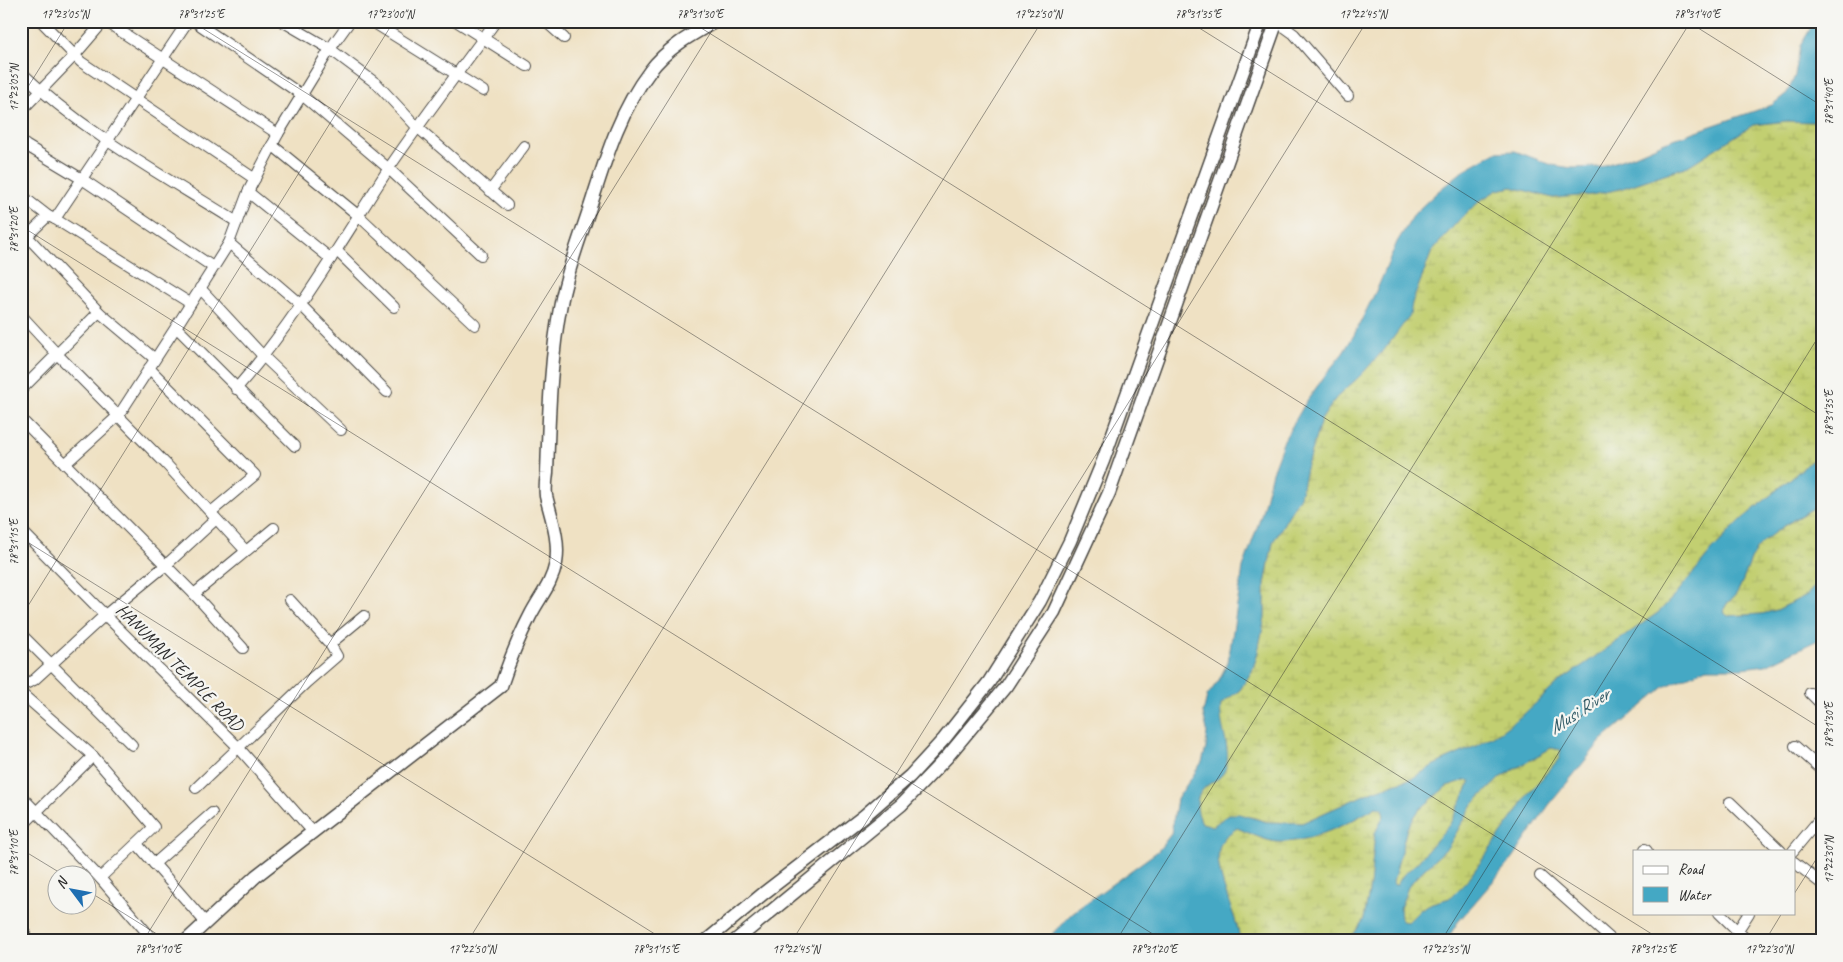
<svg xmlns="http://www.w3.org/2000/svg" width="1843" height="962" font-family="Caveat,sans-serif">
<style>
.wetland{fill:url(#wetland-marsh);stroke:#767d4e}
.water{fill:#44a8c4;stroke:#386a78;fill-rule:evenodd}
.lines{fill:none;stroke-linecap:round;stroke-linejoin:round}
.minor-casing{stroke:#484642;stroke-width:12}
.tertiary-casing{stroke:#484642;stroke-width:15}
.minor{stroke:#fff;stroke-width:10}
.tertiary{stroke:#fff;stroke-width:12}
.ticks{fill:none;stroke:#2b2b2b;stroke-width:1;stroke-opacity:0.45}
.labels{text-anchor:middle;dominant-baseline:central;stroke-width:4.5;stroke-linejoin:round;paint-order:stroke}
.street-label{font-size:18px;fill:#2b2b2b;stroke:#f6f6f2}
.water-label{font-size:19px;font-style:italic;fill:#355d68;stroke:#f6f6f2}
.neatline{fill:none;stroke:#2b2b2b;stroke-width:2}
.ticks-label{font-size:12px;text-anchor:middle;fill:#2b2b2b}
</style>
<defs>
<pattern id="wetland-marsh" width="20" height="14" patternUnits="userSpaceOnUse" patternTransform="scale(1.25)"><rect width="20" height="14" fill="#c2cf71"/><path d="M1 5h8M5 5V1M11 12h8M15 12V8" fill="none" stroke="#a7b262"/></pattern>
</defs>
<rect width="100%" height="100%" fill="#f6f6f2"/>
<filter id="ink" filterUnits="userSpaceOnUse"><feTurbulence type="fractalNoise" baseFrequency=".02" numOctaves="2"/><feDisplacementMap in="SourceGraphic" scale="10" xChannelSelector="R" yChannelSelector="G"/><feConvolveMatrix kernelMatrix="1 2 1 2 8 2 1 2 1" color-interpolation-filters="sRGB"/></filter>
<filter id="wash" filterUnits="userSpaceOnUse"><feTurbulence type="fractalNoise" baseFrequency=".0096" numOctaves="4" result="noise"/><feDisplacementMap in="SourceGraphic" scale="20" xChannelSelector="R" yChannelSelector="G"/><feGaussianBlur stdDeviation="1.12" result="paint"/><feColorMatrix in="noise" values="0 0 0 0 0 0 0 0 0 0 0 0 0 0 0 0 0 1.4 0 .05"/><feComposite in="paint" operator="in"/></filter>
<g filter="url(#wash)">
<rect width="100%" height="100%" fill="#efe1c3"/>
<!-- wetland -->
<g class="wetland">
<path d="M1822,120V452L1740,521L1713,549L1676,594L1659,612L1559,682L1524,714L1500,732L1476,746L1434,765L1413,778L1373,791L1302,823L1267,822L1252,817L1229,814L1213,826L1202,823C1190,799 1200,789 1220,777L1227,748L1219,714L1221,703L1240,690L1252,671L1257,656L1265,617V584L1273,542L1300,496L1306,468L1321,420L1336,398L1361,375L1388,345L1409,315L1412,303L1432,251L1459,220L1481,200L1497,190L1512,187L1553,198L1591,195L1620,189L1688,166L1753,125L1786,121L1816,122Z"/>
<path d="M1822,504V561L1816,573L1815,586L1807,595L1777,610L1762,614L1728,616L1723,613C1726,601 1733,600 1738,591C1745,578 1748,564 1755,551C1763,536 1806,512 1822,504Z"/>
<polygon points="1551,748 1562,750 1559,759 1527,795 1517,812 1467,881 1450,898 1432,903 1421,909 1408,922 1401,921 1400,908 1408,887 1418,875 1448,847 1473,804 1501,777"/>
<polygon points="1466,780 1471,781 1450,824 1417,863 1403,875 1397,885 1394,885 1393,882 1407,828 1419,810 1447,786"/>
<path d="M1376,807L1382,808L1384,816L1375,833L1370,887L1364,919L1349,941H1240C1238,913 1204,859 1225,837C1228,834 1233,831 1237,828C1249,833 1265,841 1278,842C1310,843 1350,823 1376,807Z"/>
</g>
<!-- water -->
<path class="water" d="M1822,21V120L1816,122L1786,121L1753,125L1688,166L1620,189L1591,195L1553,198L1512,187L1497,190L1481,200L1459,220L1432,251L1412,303L1410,315L1388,345L1361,375L1336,398L1321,420L1306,468L1300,496L1273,542L1265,584V617L1257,656L1252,671L1240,690L1221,704C1218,725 1233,750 1225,770C1222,778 1214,780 1208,785C1194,795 1195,809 1202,823L1213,826L1229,814H1239L1267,822L1302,823L1373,791L1413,778L1434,765L1476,746L1500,732L1524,714L1559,682L1659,612L1676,594L1713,549L1740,521L1822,452V504C1806,511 1763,537 1755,551C1748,564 1745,578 1738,591C1733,600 1726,601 1723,612L1728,616L1762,614L1777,610L1807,595L1815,586L1816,573L1822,561V638L1766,665L1743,668H1707L1664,687L1601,741L1549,805L1513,858L1458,922L1446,941H1349L1364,919L1370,887L1375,833L1384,816L1382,808L1376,807C1349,823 1311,843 1278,842C1265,841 1250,833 1237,828C1233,831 1228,834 1225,837C1204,859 1238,913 1240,941H1046L1072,913L1158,851L1171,834L1177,799L1202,762L1206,748L1207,730L1203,713L1207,696L1219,680L1228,662L1243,568L1261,516L1272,472L1284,440L1306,402L1326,374L1343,353L1354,335L1378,287L1397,242L1415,213L1436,193L1464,170L1496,152L1515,151L1552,165L1572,168L1600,167L1635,155L1665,142L1772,105L1787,93L1795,76L1800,46L1814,23ZM1551,748L1561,750L1559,759L1527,795L1517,812L1467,881L1450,898L1432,903L1421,909L1408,922L1401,921L1400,908L1408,887L1418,875L1448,847L1473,804L1501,777ZM1466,780L1471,781L1450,824L1417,863L1403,875L1397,885H1394L1393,882L1407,828L1419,810L1447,786Z"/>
</g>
<g filter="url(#ink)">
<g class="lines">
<defs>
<g id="minor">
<polyline points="41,21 81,62 255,179"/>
<polyline points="105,21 278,134"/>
<polyline points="194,21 302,95 389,169 481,255"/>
<polyline points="282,21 330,49 377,84 417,127 507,205"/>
<polyline points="371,21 483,91"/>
<polyline points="456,21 527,66"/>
<polyline points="545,21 564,38"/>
<polyline points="1276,21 1294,34 1348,96"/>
<path d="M21,72C84,133 164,176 237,222"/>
<polyline points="21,111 74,56 104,21"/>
<polyline points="21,141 27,146 82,179 213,267"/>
<polyline points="272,145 359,216 475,325"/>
<polyline points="490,191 524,146"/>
<polyline points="248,192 331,259"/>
<polyline points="21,195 48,216 55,219 190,303"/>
<polyline points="55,219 188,21"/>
<polyline points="21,230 99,312 155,359"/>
<polyline points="21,242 48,216"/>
<polyline points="229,243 300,304 387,392"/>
<polyline points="337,251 394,307"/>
<polyline points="200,288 264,357 341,430"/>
<polyline points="21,315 57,354 166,464 245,550"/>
<polyline points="176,327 295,446"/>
<polyline points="149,368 255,475 211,512"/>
<path d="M236,389C295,322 340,243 389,168C423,118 460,70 496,21"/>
<polyline points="21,390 99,312"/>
<polyline points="21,419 194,594 243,648"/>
<polyline points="65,464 119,415 176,327 229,243 248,192 278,134 330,49 350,21"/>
<polyline points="21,530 105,615 238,747 312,831"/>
<polyline points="194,594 274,528"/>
<polyline points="21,634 132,745"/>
<polyline points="330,644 364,616"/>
<polyline points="21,686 34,680 105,615 166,565 216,519"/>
<polyline points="21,693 93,756 154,827 100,878"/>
<polyline points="1810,693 1822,705"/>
<polyline points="1795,746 1822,770"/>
<polyline points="196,788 307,682 337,656 330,644 290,600"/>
<polyline points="21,796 100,878 154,941"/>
<polyline points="1730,802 1781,851"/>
<polyline points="21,827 93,756"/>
<polyline points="137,844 206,923"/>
<polyline points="1645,849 1647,851"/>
<polyline points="1793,851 1822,816"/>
<polyline points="1794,862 1822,884"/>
<polyline points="154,864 212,813"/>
<polyline points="1540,876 1613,941"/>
<polyline points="1719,913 1748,941"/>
<polyline points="21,930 25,933"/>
<polyline points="1738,930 1749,913"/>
</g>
<g id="tertiary">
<path d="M186,941L256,876L501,686C509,662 518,639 530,616C540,596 551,586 556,563C560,540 551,517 546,496C545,488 546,480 547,473C549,416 550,359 561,303C568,267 582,233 593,198C607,154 621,109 650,71C667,48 691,35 716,21"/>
<polyline points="706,941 764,893 864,816 910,776 944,739 989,682 1040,601 1070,541 1103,461 1261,21"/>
<polyline points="735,941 901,805 947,757 1006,686 1054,612 1109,493 1277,21"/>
</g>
</defs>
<!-- minor casing -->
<use href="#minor" class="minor-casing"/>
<!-- tertiary casing -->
<use href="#tertiary" class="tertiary-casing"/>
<!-- minor -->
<use href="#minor" class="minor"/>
<!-- tertiary -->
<use href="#tertiary" class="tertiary"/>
</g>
</g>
<!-- ticks -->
<path class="ticks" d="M191,21L1663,941M690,21L1822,729M1188,21L1822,417M1687,21L1822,106M21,98L69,21M21,226L1164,941M21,538L666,941M21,617L394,21M21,849L62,874M88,891L168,941M1794,894L1822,850M143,941L718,21M468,941L1042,21M792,941L1367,21M1116,941L1691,21M1441,941L1822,331M1765,941L1782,913"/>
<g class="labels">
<!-- street labels -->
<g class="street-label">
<text transform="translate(180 667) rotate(45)">HANUMAN TEMPLE ROAD</text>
</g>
<!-- water labels -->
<g class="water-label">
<text transform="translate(1579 711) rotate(-33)">Musi River</text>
</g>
</g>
<!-- margin -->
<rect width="1843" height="962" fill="none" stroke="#f6f6f2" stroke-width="55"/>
<!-- legend -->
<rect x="1633" y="850" width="162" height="65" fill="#f6f6f2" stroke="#a5a5a2"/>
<rect x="1643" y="866" width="25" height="8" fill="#ffffff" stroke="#a5a5a2"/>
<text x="1678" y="874" font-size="15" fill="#2b2b2b">Road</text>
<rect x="1643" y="887" width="25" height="15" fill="#44a8c4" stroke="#a5a5a2"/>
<text x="1678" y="900" font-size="15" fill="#2b2b2b">Water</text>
<!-- north arrow -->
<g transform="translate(72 890) rotate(302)"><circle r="24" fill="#f6f6f2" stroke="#a5a5a2"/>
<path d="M0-4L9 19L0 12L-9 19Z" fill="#1f6fb2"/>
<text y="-8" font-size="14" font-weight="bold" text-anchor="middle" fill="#2b2b2b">N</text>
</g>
<rect x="28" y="28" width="1788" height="906" class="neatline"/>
<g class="ticks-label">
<text x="65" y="18">17°23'05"N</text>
<text x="201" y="18">78°31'25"E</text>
<text x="390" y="18">17°23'00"N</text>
<text x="700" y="18">78°31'30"E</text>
<text x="1038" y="18">17°22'50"N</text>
<text x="1198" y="18">78°31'35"E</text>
<text x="1363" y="18">17°22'45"N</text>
<text x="1697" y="18">78°31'40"E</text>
<text transform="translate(14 88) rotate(-90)" y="4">17°23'05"N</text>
<text transform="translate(1829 102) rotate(-90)" y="4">78°31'40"E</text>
<text transform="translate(14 230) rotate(-90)" y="4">78°31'20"E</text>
<text transform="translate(1829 413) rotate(-90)" y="4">78°31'35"E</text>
<text transform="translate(14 542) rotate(-90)" y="4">78°31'15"E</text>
<text transform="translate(1829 725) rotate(-90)" y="4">78°31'30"E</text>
<text transform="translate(14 853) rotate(-90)" y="4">78°31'10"E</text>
<text transform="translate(1829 860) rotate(-90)" y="4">17°22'30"N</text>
<text x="158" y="953">78°31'10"E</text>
<text x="472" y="953">17°22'50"N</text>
<text x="656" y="953">78°31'15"E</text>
<text x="796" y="953">17°22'45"N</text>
<text x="1154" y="953">78°31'20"E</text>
<text x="1445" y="953">17°22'35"N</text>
<text x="1653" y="953">78°31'25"E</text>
<text x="1769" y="953">17°22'30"N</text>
</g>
</svg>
